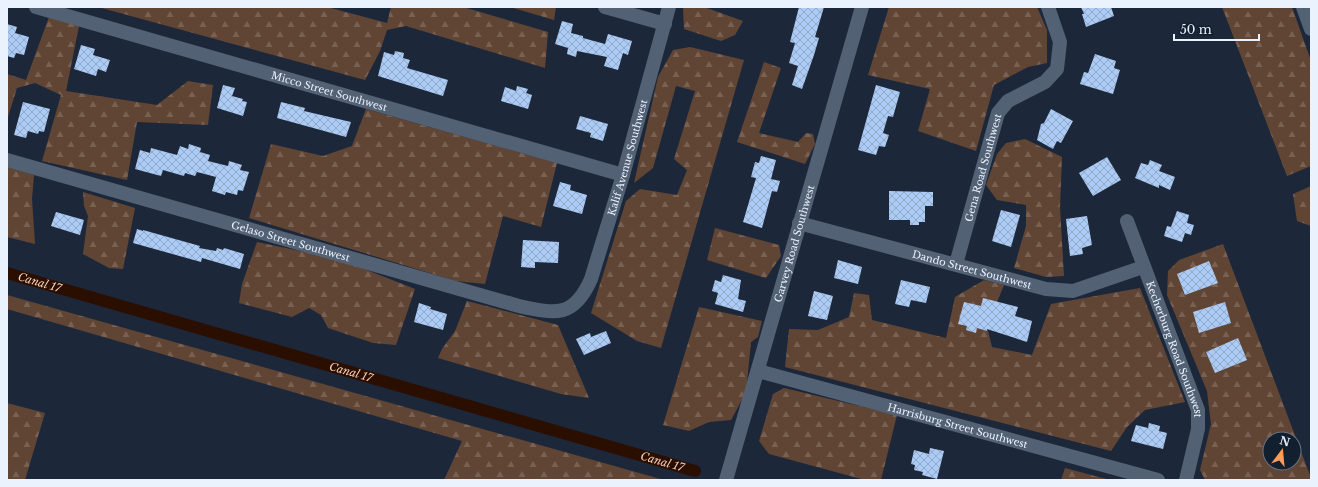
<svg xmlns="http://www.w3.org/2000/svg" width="1318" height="487" font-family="'Libre Baskerville',serif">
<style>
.forest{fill:url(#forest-firs);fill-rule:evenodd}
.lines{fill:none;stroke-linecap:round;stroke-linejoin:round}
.canal{stroke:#2a0f00;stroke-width:12}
.building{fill:url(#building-cross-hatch)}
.minor{stroke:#536175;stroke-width:14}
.labels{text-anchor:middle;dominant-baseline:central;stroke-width:4;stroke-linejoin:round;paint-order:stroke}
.street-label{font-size:10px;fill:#eaf2fe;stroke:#121f2f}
.water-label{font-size:11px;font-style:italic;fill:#fbd1b8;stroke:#121f2f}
</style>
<defs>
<pattern id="forest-firs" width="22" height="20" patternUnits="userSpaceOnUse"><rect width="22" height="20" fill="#614534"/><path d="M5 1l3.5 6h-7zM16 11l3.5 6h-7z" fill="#786052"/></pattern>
<pattern id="building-cross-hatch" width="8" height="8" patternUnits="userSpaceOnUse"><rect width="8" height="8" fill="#accbf4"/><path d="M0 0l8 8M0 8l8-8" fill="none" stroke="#92aaca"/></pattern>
</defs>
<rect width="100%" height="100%" fill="#1c283a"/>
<!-- forest -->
<g class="forest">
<polygon points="98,7 327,7 387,23 391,7 463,7 548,32 545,68 406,26 387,30 380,51 365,80"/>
<polygon points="510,7 556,7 554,20"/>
<polygon points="683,7 704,7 743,21 735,35 721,41 684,29"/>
<polygon points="889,7 1037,7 1047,30 1047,63 1028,67 994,85 976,151 918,131 930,89 868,75"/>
<polygon points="1222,7 1292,7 1311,61 1311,166 1287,176"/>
<polygon points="49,17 79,26 66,91 157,105 188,81 213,85 208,125 137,122 127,180 42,161 61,95 35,83 17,88 7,120 7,74 26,80"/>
<polygon points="690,47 744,60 661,348 637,341 591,313 626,201 640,189 677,195 687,170 674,159 695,91 676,86 653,168 634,183 658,77 673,50"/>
<polygon points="764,62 781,68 759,133 798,142 806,133 813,134 815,144 805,164 737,142"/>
<polygon points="366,109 557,163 541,227 503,216 485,284 456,281 249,218 271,144 323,156 352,146"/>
<polygon points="1025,139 1062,157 1060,207 1064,276 1046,277 1014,268 1026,226 1026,205 997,200 986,185 997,154 1006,143"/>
<polygon points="7,167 34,175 32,199 35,244 7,237"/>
<polygon points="1311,186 1311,226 1297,221 1293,194"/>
<polygon points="83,192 135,208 123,269 109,268 83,254 88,216 84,206"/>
<polygon points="715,228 779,245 781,256 766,278 707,260"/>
<polygon points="257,242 339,259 415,289 396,345 373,343 328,328 321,315 309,308 292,317 239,303 242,284"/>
<path d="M1223,244L1311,478V480H1205L1200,470L1211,424L1207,391L1167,295L1168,271L1179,260ZM1270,439H1294V463H1270Z"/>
<polygon points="984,280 1004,285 987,327 992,347 1032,355 1051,304 1140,288 1185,402 1145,410 1127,427 1111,451 785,367 789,329 818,330 849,317 854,293 869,295 872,320 946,338 955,297"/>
<polygon points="7,295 664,480 444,480 462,441 7,309"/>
<polygon points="467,301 558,325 589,398 561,394 438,358 442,349 455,331"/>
<polygon points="699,307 762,321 758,337 751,342 746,392 731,420 709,422 689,431 663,425"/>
<polygon points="784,388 897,415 881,480 865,480 769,454 759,441 773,394"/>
<polygon points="7,403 45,413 25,480 7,480"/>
<polygon points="1065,468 1110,480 1061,480"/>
</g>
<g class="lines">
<!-- canal -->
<path class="canal" id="s1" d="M7,273L695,471"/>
</g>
<!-- building -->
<g class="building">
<polygon points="799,7 824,7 815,37 819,38 814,55 802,89 792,85 798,66 789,63 795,43 790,42"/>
<polygon points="1081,7 1111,7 1114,16 1086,27 1082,14 1084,14"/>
<polygon points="562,21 573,24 571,33 583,36 583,38 605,44 608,34 632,41 628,55 623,53 618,70 604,66 607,57 577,51 576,57 567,54 568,48 555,44"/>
<polygon points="7,24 17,27 15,33 29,37 24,55 16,53 14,58 7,56"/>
<polygon points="81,45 95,49 93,55 110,60 106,72 98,69 96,76 74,69"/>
<polygon points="395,51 404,53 403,58 410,60 407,68 448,80 443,96 378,76 384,52 394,55"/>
<polygon points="1095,54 1116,61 1114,68 1120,70 1113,94 1080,84 1084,72 1088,73"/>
<polygon points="223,85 235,88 232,96 243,99 242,101 247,102 243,116 217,108"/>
<polygon points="876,85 900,92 893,117 888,116 883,133 889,135 885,147 879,146 876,155 858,150"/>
<polygon points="517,86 528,89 526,93 532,95 528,109 501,101 505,87 516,91"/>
<polygon points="23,102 50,109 44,132 39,131 38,134 28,131 26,138 14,135"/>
<polygon points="281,102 305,108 304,111 351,122 346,137 277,118"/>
<polygon points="1051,109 1073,121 1061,143 1057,141 1053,149 1037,140 1041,124 1044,123"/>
<polygon points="580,116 608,124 603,141 590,137 591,133 576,129"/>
<polygon points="189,144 201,148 200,152 210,155 208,161 228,166 229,161 242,165 240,170 249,172 243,191 238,190 237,195 226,192 225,195 212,191 216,177 197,172 195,176 185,173 184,176 163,170 161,176 135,169 140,150 150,153 151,148 177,155 180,146 188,149"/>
<polygon points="761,156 776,160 771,179 780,181 777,192 772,191 762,228 743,222 756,178 751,177 755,162 759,163"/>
<polygon points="1107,157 1121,180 1093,196 1079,173"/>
<polygon points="1150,160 1162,165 1159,171 1175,177 1170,190 1159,185 1159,188 1135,178 1141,163 1148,165"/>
<polygon points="560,182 571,185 570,190 587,195 582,214 553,206"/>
<polygon points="889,191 933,192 933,206 925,206 925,222 919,222 919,225 910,225 910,220 889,220"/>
<polygon points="1001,210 1020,215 1011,247 992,241"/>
<polygon points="1177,211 1189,215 1187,223 1194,225 1191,235 1185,233 1182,242 1164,236 1167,226 1171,227"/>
<polygon points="56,212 84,220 80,235 51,226"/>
<polygon points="1087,216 1092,245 1082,248 1083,254 1070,256 1066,219"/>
<polygon points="137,229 143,231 143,230 200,246 199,248 216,251 217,248 223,250 224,248 244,254 240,269 202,258 201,262 133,243"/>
<polygon points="523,240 559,242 558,263 535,262 535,268 521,267"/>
<polygon points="838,260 862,267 858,284 834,278"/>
<polygon points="1209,261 1218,283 1185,295 1177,274"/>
<polygon points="723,275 741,280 738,299 746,301 743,312 715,304 718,293 712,291 715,280 721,282"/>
<polygon points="901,280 930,287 926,303 911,300 909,307 895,304"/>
<polygon points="814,291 833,296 827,320 808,316"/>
<polygon points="983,298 1018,307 1015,316 1032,321 1027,342 987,329 987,331 977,328 976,333 966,330 967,326 958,324 964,302 981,306"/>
<polygon points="1225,302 1231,323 1199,333 1193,312"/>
<polygon points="419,303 431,307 430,309 447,314 443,330 414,322"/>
<polygon points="606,331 611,343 584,355 576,339 590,333 591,337"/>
<polygon points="1238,338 1247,360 1215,373 1206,352"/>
<polygon points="1149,423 1160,426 1159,431 1167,433 1163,449 1131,441 1136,425 1148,428"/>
<polygon points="930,448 944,451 937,479 922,475 923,472 914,470 915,465 911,464 914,450 929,454"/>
</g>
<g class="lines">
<!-- minor -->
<g class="minor">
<path id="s2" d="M36,7L623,175"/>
<polyline points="605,7 665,24"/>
<polyline points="1303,7 1311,29"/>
<path id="s3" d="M7,160L519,306C556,314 574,318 591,279L623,175L669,7"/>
<path id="s4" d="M1127,221L1198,410V429L1186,480"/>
<path id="s5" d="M799,223L1046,289L1073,291L1143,267"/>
<path id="s6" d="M956,264L998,113L1008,101L1045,82L1057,69L1060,42L1048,7"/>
<path id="s7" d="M758,371L1158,480"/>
<path id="s8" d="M726,480L862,7"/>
</g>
</g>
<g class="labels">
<!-- street labels -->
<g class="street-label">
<text stroke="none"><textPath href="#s2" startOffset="305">Micco Street Southwest</textPath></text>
<text stroke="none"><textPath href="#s3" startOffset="747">Kalif Avenue Southwest</textPath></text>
<text stroke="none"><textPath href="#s6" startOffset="100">Gena Road Southwest</textPath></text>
<text stroke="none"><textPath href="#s3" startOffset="295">Gelaso Street Southwest</textPath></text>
<text stroke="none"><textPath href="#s8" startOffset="246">Garvey Road Southwest</textPath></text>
<text stroke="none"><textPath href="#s5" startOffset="179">Dando Street Southwest</textPath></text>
<text stroke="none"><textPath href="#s4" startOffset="137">Kecherburg Road Southwest</textPath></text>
<text stroke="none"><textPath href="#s7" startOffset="207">Harrisburg Street Southwest</textPath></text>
</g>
<!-- water labels -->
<g class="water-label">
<text stroke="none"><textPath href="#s1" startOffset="34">Canal 17</textPath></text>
<text stroke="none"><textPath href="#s1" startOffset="358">Canal 17</textPath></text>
<text stroke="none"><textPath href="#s1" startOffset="682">Canal 17</textPath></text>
</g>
</g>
<!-- border -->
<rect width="1318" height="487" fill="none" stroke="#eaf2fe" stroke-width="16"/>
<!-- north arrow -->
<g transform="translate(1282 451) rotate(16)"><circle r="19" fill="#121f2f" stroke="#687382"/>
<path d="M0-3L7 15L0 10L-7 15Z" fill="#ff9b59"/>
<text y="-6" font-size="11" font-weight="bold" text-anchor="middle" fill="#eaf2fe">N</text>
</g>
<!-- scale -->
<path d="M1174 34v6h85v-6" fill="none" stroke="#eaf2fe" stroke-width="2"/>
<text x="1180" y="34" font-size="12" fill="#eaf2fe" stroke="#121f2f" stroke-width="3" paint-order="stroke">50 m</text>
</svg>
